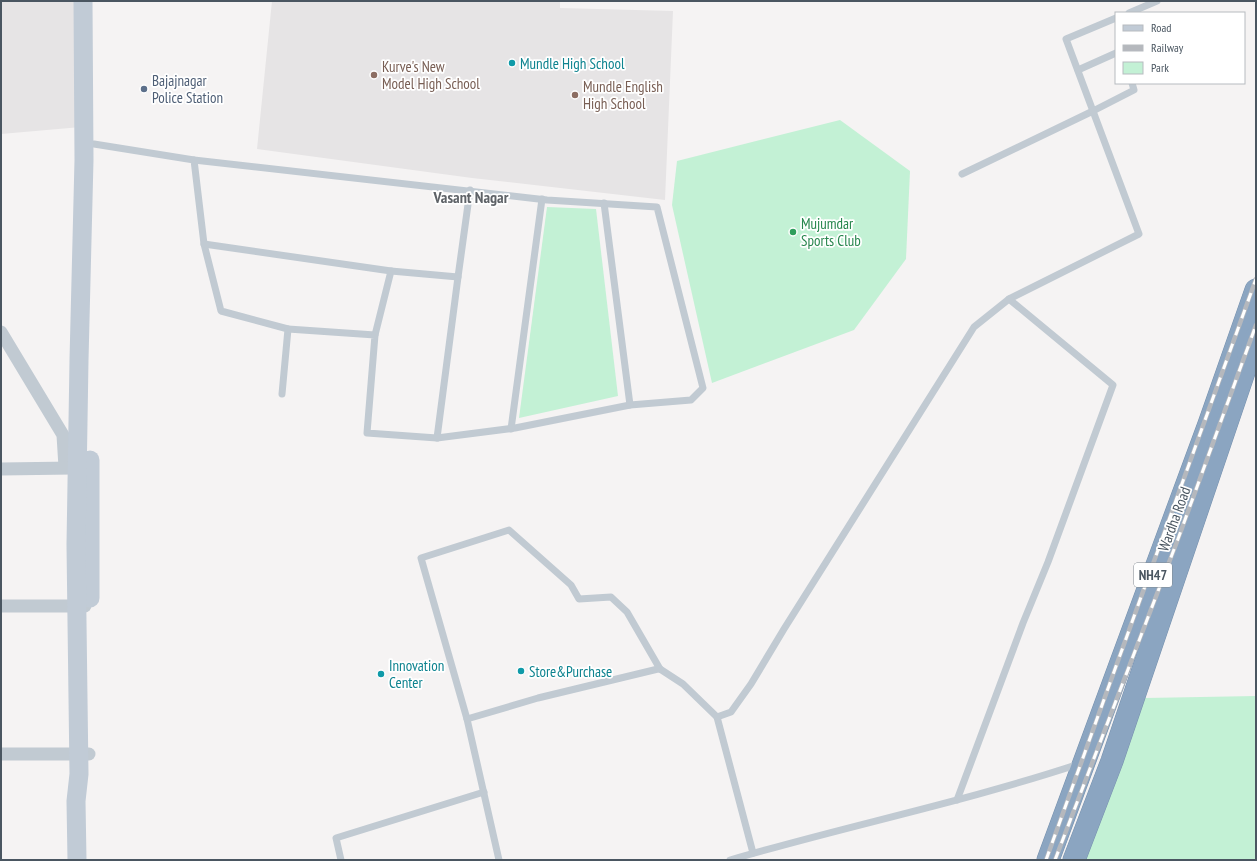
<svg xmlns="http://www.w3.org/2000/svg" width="1257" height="861" font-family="'PT Sans Narrow',sans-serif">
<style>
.education{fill:#e6e4e5}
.green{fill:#c3f1d5}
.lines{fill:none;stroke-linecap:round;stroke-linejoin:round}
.highway-casing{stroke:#7690ad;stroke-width:23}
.lane{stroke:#c1cad2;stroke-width:7}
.street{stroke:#c1cad2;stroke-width:13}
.secondary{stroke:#c1cbd6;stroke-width:19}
.highway{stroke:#8ba5c1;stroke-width:22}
.rail-casing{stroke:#b5b8bd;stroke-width:4.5}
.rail{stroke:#fff;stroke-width:3;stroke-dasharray:9;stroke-linecap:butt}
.culture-dot{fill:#0f9aa8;stroke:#fff;stroke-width:1.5}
.education-dot{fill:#8d6e63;stroke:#fff;stroke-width:1.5}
.service-dot{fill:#5c6f8a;stroke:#fff;stroke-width:1.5}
.leisure-dot{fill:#2e9e5b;stroke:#fff;stroke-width:1.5}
.labels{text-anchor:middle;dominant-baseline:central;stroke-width:3.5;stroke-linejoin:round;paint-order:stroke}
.shield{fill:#fff;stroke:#808990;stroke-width:1}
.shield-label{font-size:14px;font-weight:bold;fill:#4a5661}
.culture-label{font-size:15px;fill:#0d838f;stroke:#fff;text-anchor:start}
.education-label{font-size:15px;fill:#785e54;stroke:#fff;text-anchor:start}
.service-label{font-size:15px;fill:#4e5e75;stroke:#fff;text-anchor:start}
.leisure-label{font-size:15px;fill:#27864d;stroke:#fff;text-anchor:start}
.street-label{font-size:15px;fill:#4a5661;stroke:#fff}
.neighbourhood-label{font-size:16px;font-weight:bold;fill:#5f6368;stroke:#fff}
</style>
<rect width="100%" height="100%" fill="#f5f3f3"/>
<!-- education -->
<g class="education">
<polygon points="1,1 76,1 81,127 1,134"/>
<polygon points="272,1 560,1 560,8 673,11 665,200 472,178 257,149"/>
</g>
<!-- green -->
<g class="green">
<polygon points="840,120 910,171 906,259 854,330 712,383 672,205 677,161"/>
<polygon points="547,207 596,209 618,396 519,418"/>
<polygon points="1256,696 1256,860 1082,860 1145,698"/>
</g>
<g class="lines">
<defs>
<g id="highway">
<polyline points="1048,860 1209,424 1256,290"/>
<polyline points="1074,860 1112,761 1256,337"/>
</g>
</defs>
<!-- highway casing -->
<use href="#highway" class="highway-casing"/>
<!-- lane -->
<g class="lane">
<polyline points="1129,13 1157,1"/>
<polyline points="1078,70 1116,53"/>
<polyline points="94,144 194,160 204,244 221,311 288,329 282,394"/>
<polyline points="194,160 547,200 657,207 703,388 691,400 630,405 515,428 437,438 367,433 375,335 288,329"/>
<polyline points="962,174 1093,111 1134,90 1132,83"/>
<polyline points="604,203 630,405"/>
<polyline points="204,244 391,271 375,335"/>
<polyline points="391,271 458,277 437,438"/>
<polyline points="458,277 470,190"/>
<polyline points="1009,299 1139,234 1066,39 1116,18"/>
<polyline points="511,429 542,199"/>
<polyline points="717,717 753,853"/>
<polyline points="467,719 421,558 509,530 571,585 579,599 611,597 627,612 660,669"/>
<polyline points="341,860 336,838 484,792"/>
<polyline points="499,860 467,719 538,698 658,669 660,669 683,684 717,717 731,712 751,684 784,629 974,327 1009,299 1113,385 1048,562 1023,623 957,800"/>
<path d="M730,860C846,826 964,802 1079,764"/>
</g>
<!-- street -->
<g class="street">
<polyline points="1,332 63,435 65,467"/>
<polyline points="1,469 73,468"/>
<polyline points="1,606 85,606"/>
<polyline points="1,754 89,754"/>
</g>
<!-- secondary -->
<g class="secondary">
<polyline points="90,598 90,460"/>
<polyline points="77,860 76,801 79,774 76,545 79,360 84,160 83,1"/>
</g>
<!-- highway -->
<use href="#highway" class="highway"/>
<defs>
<g id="rail">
<polyline points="1046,860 1256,279"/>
<polyline points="1055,860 1178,539 1256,325"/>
</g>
</defs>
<!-- rail casing -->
<use href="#rail" class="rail-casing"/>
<!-- rail -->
<use href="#rail" class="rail"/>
</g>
<!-- markers -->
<g class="culture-dot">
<circle cx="512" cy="63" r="4"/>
<circle cx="521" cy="671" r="4"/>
<circle cx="381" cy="674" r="4"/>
</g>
<g class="education-dot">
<circle cx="374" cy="75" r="4"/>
<circle cx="575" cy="95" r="4"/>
</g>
<circle class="service-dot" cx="144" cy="89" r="4"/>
<circle class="leisure-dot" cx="793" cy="232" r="4"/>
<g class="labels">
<!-- shield labels -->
<rect class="shield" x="1134" y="563" width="38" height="24" rx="3"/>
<g class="shield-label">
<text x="1153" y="575">NH47</text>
</g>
<!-- culture labels -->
<g class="culture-label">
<text x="520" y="63">Mundle High School</text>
<text x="389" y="665">Innovation<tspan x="389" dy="17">Center</tspan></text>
<text x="529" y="671">Store&amp;Purchase</text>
</g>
<!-- education labels -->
<g class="education-label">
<text x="382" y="66">Kurve's New<tspan x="382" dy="17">Model High School</tspan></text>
<text x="583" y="86">Mundle English<tspan x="583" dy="17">High School</tspan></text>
</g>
<!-- service labels -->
<g class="service-label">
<text x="152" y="80">Bajajnagar<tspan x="152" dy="17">Police Station</tspan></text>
</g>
<!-- leisure labels -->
<g class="leisure-label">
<text x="801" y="223">Mujumdar<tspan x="801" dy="17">Sports Club</tspan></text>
</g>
<!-- street labels -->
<g class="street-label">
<text transform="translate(1174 519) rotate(-70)">Wardha Road</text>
</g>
<!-- neighbourhood labels -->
<g class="neighbourhood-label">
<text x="471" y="197">Vasant Nagar</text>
</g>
</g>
<!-- border -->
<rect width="1257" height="861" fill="none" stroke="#4a5661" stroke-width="4"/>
<!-- legend -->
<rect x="1115" y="12" width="130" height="72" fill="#ffffff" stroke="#b7bbc0"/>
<rect x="1123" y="25" width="20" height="6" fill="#c1cbd6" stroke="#b7bbc0"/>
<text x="1151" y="32" font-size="12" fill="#4a5661">Road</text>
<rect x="1123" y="45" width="20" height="6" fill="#b5b8bd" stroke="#b7bbc0"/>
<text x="1151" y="52" font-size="12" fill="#4a5661">Railway</text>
<rect x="1123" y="62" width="20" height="12" fill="#c3f1d5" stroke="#b7bbc0"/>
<text x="1151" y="72" font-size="12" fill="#4a5661">Park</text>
</svg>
